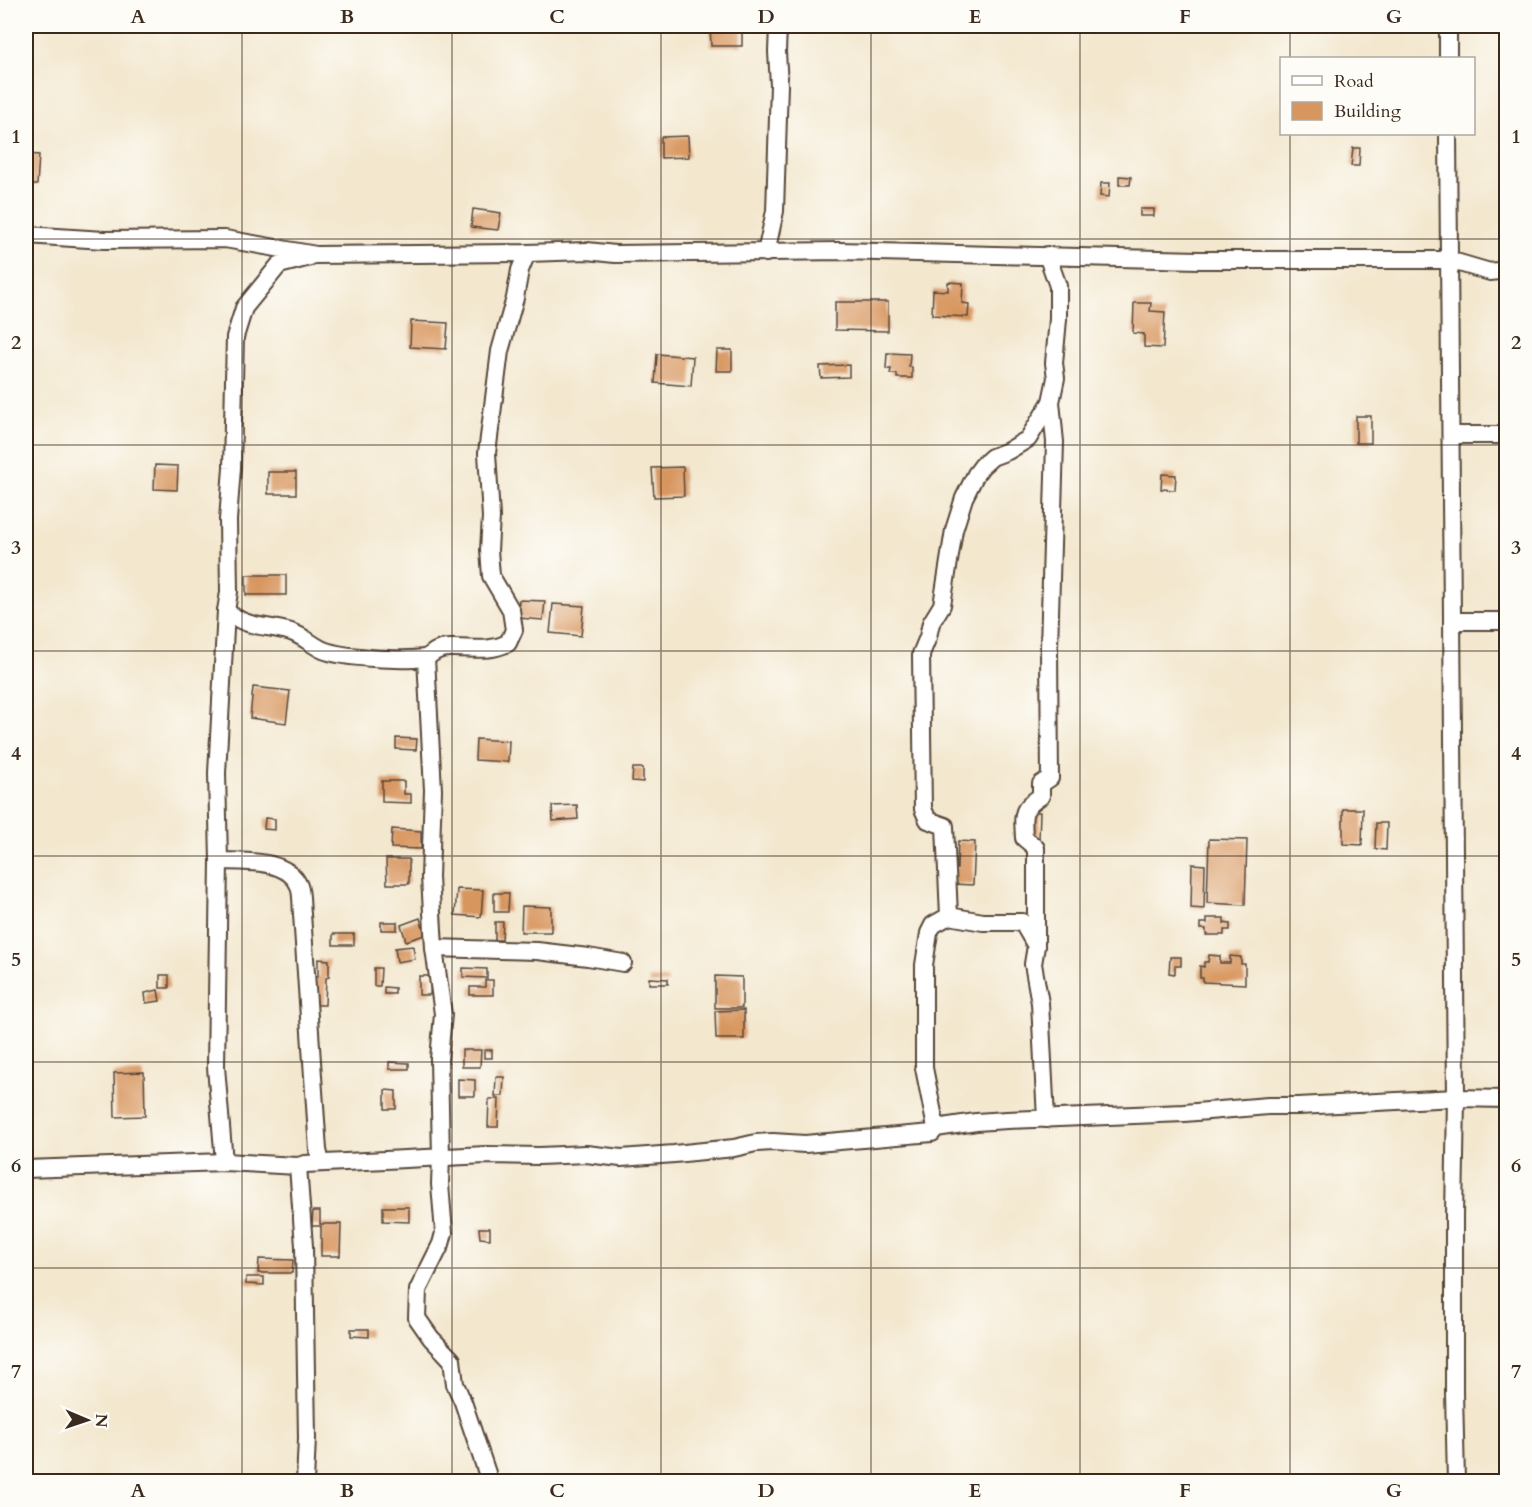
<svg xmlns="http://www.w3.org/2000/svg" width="1532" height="1507" font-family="Cardo,serif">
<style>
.building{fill:#d8965f}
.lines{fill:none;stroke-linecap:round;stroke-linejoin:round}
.minor-casing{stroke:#574638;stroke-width:20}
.minor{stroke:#fff;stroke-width:16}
.grid{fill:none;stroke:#3b2a1e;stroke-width:1.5;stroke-opacity:0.55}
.neatline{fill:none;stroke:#3b2a1e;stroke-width:2}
.grid-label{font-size:20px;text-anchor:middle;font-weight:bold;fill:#3b2a1e}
</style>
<rect width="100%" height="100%" fill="#fdfcf7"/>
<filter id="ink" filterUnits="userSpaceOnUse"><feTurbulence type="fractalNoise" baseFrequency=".0167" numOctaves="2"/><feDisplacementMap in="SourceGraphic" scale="12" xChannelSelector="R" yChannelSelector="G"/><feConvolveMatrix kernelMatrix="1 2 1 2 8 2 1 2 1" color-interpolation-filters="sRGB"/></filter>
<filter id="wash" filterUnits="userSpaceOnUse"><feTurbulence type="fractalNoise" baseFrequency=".008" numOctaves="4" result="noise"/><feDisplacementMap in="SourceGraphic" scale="24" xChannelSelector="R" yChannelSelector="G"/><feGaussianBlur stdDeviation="1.35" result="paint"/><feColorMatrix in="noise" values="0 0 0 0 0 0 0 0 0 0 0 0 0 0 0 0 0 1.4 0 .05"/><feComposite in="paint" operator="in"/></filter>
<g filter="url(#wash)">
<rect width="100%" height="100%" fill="#f3e7ce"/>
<g id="blocks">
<!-- building -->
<g class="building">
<polygon points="710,26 742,26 742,46 711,46"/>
<polygon points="688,136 689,157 661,158 661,137"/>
<polygon points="1353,148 1360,148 1359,166 1351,166"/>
<polygon points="26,154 39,155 37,185 26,185"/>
<polygon points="1119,176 1131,177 1130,185 1119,185"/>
<polygon points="1101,183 1110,183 1109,197 1100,196"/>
<polygon points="473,209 501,213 498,230 471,227"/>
<rect x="1140" y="209" width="14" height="7"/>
<polygon points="948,282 963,283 962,303 969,304 968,317 932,315 933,290 948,291"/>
<polygon points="835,302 888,302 888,331 835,330"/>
<polygon points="1134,303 1151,303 1150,311 1165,312 1163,348 1144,347 1144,334 1133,333"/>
<polygon points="411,321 448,323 446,349 410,347"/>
<polygon points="717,350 732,350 732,371 716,371"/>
<polygon points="887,353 910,354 909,367 912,367 912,378 897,378 897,374 890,374 891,369 886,369"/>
<polygon points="657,354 693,357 691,386 655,383"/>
<polygon points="849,365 849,377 821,378 820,366"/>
<rect x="1356" y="416" width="15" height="27"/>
<polygon points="155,465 178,466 177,490 154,489"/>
<polygon points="683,467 684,496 654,497 652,468"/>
<rect x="268" y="472" width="28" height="22"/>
<polygon points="1162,474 1176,475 1175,490 1161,489"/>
<rect x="246" y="575" width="40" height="20"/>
<polygon points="519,600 545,601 543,620 518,618"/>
<polygon points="553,604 584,606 581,636 550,633"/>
<polygon points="253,687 290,691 286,723 250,718"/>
<polygon points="396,738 417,739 416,750 396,749"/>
<polygon points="476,739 509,741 508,762 475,760"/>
<polygon points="633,768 643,768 643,782 632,781"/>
<polygon points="382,781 404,781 404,794 411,794 411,803 382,802"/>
<polygon points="577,805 578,819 553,821 552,806"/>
<polygon points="1343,809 1363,809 1362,845 1343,844"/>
<polygon points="1031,812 1040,812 1039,840 1030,840"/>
<polygon points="265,818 275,819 275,830 264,829"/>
<polygon points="1376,823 1387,823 1386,850 1375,849"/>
<polygon points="392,829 421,831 421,849 391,848"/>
<polygon points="1209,839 1247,840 1245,905 1207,903"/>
<polygon points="958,841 975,842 973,885 952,884 952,868 957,869"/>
<polygon points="386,859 409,859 409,884 387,884"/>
<polygon points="1192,864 1205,865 1204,909 1191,908"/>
<polygon points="457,889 483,890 481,917 455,915"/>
<polygon points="494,893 509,893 508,912 494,912"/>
<polygon points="522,906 551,907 551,932 521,932"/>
<polygon points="420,918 425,935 406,941 401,925"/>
<polygon points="1207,918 1224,918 1224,923 1230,924 1230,930 1224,930 1224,935 1206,935 1206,929 1200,929 1200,923 1207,923"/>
<rect x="381" y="922" width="16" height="8"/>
<polygon points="495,922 503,922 502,940 495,940"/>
<rect x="333" y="934" width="21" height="11"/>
<polygon points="413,946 415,959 397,962 395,948"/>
<polygon points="1209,955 1220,956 1220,963 1230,963 1230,956 1241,957 1241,964 1245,964 1245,984 1203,982 1203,978 1200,978 1200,966 1204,967 1204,962 1208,962"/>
<polygon points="1170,957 1181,957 1181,966 1175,966 1175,974 1169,973"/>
<polygon points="318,959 329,960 329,977 326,978 325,1005 314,1005 314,977 318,977"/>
<polygon points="374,968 381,968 380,986 374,986"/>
<polygon points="463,968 487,969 487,978 463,977"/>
<rect x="160" y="975" width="9" height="13"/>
<polygon points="419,976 431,976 430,995 419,995"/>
<polygon points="715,976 742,977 742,1008 715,1008"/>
<polygon points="649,978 668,979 668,984 649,984"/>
<polygon points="485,980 493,980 493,995 470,995 470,987 485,987"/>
<polygon points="384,987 395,988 395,994 384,994"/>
<polygon points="158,990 160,1001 146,1003 145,993"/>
<polygon points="744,1010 744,1039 716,1039 715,1011"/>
<polygon points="462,1050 481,1050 480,1067 462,1067"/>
<rect x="484" y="1050" width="8" height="8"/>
<polygon points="389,1062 409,1063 409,1069 389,1069"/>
<polygon points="144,1072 145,1116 115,1117 114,1073"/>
<polygon points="496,1077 504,1077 503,1096 495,1096"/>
<polygon points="458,1079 475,1080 475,1096 458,1096"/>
<polygon points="385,1090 396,1091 396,1109 385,1109"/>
<polygon points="489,1099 499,1099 498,1127 488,1127"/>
<polygon points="383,1207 409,1207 409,1222 383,1221"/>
<polygon points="313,1211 320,1211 320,1224 341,1224 340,1256 321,1256 321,1226 312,1226"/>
<polygon points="479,1228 490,1228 490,1239 480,1238"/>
<polygon points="259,1259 293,1260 292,1273 258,1273"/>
<polygon points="246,1277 264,1277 264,1285 246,1284"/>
<polygon points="351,1329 369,1329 369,1337 351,1336"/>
</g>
</g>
</g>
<g filter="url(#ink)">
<use href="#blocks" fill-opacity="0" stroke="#574638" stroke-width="1.5"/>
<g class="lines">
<defs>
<g id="minor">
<polyline points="1448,26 1448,58"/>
<polyline points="1448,134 1456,1098 1454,1216 1454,1392 1456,1482"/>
<polyline points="26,235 104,240 225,239 316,255 527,253 587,251 615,254 839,251 1199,260 1449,260 1490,272 1506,270"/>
<polyline points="766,253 775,211 779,85 777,52 778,26"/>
<polyline points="1451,435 1506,435"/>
<path d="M226,611C250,630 265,624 291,632C303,636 312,645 323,650C343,658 403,661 424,658C429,657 432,653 436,651C440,649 445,648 449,648C472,647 487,653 508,643L514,630L511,610L491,576L489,550L491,517L487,453L500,351L515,298L520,270L527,253"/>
<polyline points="1452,621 1506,621"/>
<polyline points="426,658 433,790 430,877 434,948 443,1014 439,1059 441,1157 440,1184 444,1233 441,1244 418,1290 417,1318 431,1338 452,1360 455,1384 463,1402 487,1473 488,1482"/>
<path d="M219,861C243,862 288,858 299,886C302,894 301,905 302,914L318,1150L321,1163"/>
<polyline points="949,916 983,922 1022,922 1036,946 1033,964 1040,1003 1046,1119"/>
<path d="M1036,946V848L1024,838C1023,814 1020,810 1041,796V784L1050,778L1049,648L1055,442L1051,402L1056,378L1054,363L1058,319V286L1047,255"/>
<polyline points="434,948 537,951 588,957 623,963"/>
<polyline points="936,1128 924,1068 924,965 929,933 933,925 949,916 945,826 928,820 923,809 921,654 928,637 931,623 942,605 954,530 964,498 976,474 982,466 992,457 1008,451 1028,439 1051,402"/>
<polyline points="224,1162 216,1067 219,861 217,773 226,611 229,592 228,520 232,468 235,337 244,308 279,265 310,257"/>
<polyline points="298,1166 304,1246 307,1438 305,1482"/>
<polyline points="26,1169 224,1162 298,1166 305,1164 486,1155 539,1156 586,1154 621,1158 674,1154 734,1148 756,1143 773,1142 805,1144 932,1133 936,1128 976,1122 1007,1120 1184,1113 1268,1106 1298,1106 1456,1098 1506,1099"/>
</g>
</defs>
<!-- minor casing -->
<use href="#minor" class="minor-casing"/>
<!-- minor -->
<use href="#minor" class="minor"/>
</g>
</g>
<!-- grid -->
<path class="grid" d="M242,26V1482M452,26V1482M661,26V1482M871,26V1482M1080,26V1482M1290,26V58M1290,134V1482M26,239H1506M26,445H1506M26,651H1506M26,856H1506M26,1062H1506M26,1268H1506"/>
<!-- margin -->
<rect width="1532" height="1507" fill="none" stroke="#fdfcf7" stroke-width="66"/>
<!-- legend -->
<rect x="1280" y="57" width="195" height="78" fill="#fdfcf7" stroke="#afa8a0" stroke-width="1.5"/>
<rect x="1292" y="76" width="30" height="9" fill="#ffffff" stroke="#afa8a0" stroke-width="1.5"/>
<text x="1334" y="87" font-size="18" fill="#3b2a1e">Road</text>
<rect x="1292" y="102" width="30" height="18" fill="#d8965f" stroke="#afa8a0" stroke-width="1.5"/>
<text x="1334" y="117" font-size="18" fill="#3b2a1e">Building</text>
<!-- north arrow -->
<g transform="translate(87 1420) rotate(92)" stroke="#fdfcf7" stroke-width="4.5" paint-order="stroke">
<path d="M0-4.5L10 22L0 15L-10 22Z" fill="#3b2a1e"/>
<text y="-9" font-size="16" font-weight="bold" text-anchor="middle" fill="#3b2a1e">N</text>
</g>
<rect x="33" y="33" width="1466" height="1441" class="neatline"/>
<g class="grid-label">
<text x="138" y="23">A</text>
<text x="347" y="23">B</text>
<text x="557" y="23">C</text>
<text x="766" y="23">D</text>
<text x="975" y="23">E</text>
<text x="1185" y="23">F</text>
<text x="1394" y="23">G</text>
<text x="16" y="143">1</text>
<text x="1516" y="143">1</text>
<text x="16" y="349">2</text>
<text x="1516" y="349">2</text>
<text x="16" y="554">3</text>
<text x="1516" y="554">3</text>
<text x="16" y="760">4</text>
<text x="1516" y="760">4</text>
<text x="16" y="966">5</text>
<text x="1516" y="966">5</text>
<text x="16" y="1172">6</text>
<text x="1516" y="1172">6</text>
<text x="16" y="1378">7</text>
<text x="1516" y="1378">7</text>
<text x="138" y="1497">A</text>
<text x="347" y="1497">B</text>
<text x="557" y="1497">C</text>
<text x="766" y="1497">D</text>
<text x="975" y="1497">E</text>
<text x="1185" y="1497">F</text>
<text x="1394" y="1497">G</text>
</g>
</svg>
